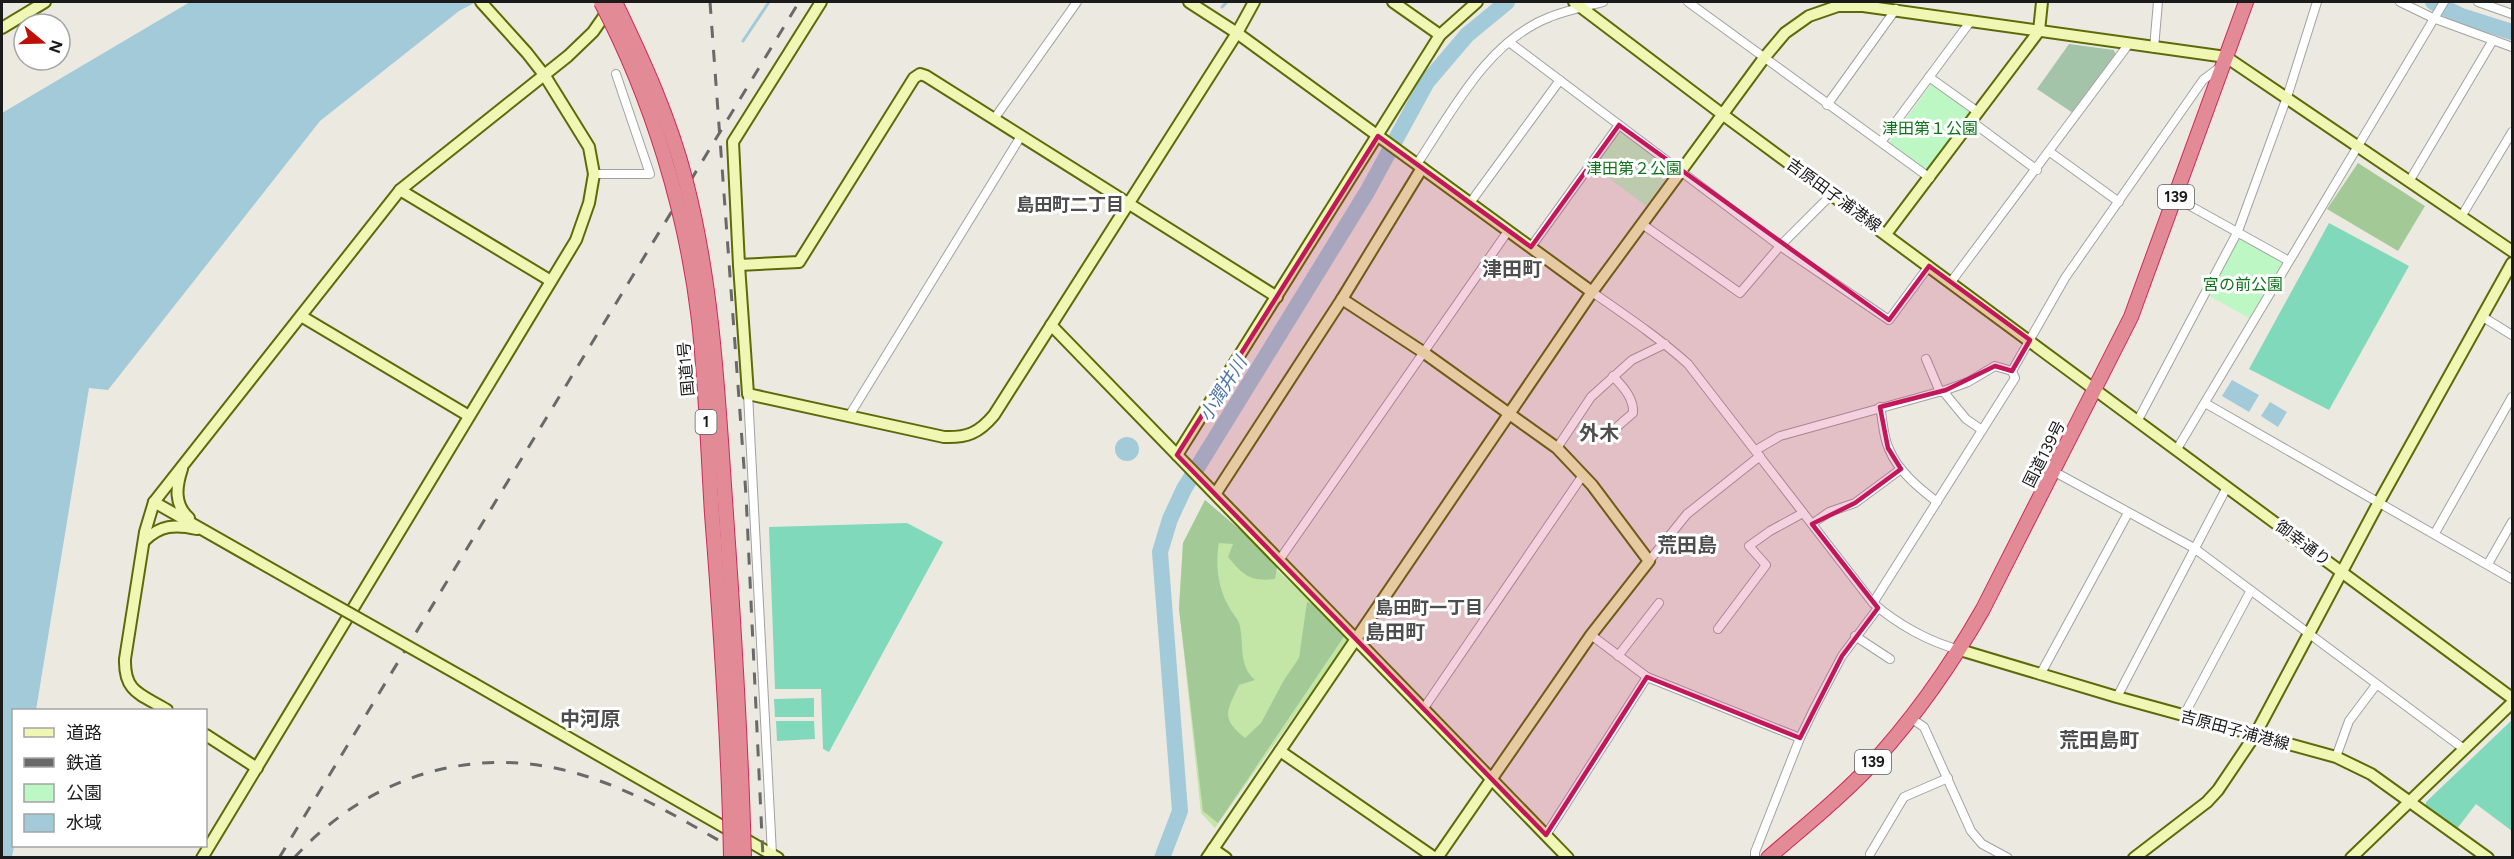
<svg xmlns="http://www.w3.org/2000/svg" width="2514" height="859" font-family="Figtree,'Noto Sans JP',sans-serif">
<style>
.grass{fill:#c3e6a7}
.forest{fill:#a3ca96}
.cemetery{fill:#a3c4a9}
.park{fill:#bdf7c4}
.pitch{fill:#80d9bb}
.water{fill:#a2cad9}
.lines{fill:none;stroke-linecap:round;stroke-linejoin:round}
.stream{stroke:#a2cad9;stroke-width:3}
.river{stroke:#a2cad9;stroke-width:16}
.street-casing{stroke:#a2a2a2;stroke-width:10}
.secondary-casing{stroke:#5c6b08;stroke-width:14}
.highway-casing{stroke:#ce2a5a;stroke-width:16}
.street{stroke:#fff;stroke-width:8}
.secondary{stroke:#f0f6b4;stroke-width:10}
.highway{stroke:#e28a96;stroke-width:14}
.rail{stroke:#696969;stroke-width:3;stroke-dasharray:12 12;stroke-linecap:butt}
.secondary-bridge-casing{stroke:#5c6b08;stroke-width:14;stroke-linecap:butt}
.highway-bridge-casing{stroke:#ce2a5a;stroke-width:16;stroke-linecap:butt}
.secondary-bridge{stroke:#f0f6b4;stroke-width:10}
.highway-bridge{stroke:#e28a96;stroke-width:14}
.marked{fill:#c2185b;fill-opacity:0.2;stroke:#c2185b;stroke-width:4.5;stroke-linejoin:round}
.labels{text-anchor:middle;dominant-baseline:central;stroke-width:6;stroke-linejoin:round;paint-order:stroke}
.shield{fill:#fff;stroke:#5f5f5f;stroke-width:1.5}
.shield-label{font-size:15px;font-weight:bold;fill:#1b1b1b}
.park-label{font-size:16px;fill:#0f731c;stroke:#fff}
.street-label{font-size:16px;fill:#1b1b1b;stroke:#fff}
.neighbourhood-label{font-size:18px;font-weight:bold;fill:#4e4e4e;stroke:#fff}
.water-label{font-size:18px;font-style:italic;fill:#4c75a6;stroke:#fff}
.quarter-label{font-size:20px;font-weight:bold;fill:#4e4e4e;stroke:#fff}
</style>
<rect width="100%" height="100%" fill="#ece9e1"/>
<!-- grass -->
<polygon class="grass" points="1205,500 1349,639 1215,828 1201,813 1179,606 1183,543"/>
<!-- forest -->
<g class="forest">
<polygon points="2358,163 2425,206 2398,251 2327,209"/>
<path d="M1205,500L1278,562L1275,579C1250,582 1243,575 1228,557L1233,544L1219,543C1215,564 1218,588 1229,607C1232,613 1236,616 1239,623C1245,642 1237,664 1255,680L1239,685C1227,711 1220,718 1245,738L1261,723L1284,680L1299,658L1307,602L1318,606L1345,635L1218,823L1203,811L1179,609L1183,543Z"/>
</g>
<!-- cemetery -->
<polygon class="cemetery" points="2069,44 2114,50 2116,56 2073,113 2037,89"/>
<!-- park -->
<g class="park">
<polygon points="1931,84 1972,113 1929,172 1889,143"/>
<polygon points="1621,130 1673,169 1646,206 1594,167"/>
<polygon points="2239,234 2286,262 2254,321 2208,295"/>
</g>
<!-- pitch -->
<g class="pitch">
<polygon points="2329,223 2409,266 2329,410 2249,369"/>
<polygon points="907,523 943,542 829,752 823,749 821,689 775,689 769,527"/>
<polygon points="814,698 814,717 775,717 774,699"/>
<polygon points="2512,720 2512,831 2476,804 2456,830 2426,808 2426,802"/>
<polygon points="776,721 814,721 815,739 777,741"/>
</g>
<!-- water -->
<g class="water">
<polygon points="190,2 476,2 459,11 320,121 108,390 89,388 36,710 14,710 14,846 12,857 2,858 2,113"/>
<polygon points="2232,380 2259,395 2249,412 2222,396"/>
<polygon points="2270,402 2287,412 2278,427 2261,416"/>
<circle cx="1127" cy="449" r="12"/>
</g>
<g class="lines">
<!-- stream -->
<g class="stream">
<polyline points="1222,7 1227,2"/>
<polyline points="743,41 769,2"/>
</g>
<!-- river -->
<g class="river">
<polyline points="2433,2 2461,16 2512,32"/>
<polyline points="1162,858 1180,811 1160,552 1170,519 1184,489 1367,192 1427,82 1467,35 1507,2"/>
</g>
<defs>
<g id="street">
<polyline points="1688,2 1930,178"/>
<polyline points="2400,2 2433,18 2512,47"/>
<polyline points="2478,2 2512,14"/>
<polyline points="1509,42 1780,246 1889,320 1929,266"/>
<polyline points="2154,48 2158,2"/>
<polyline points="1929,77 1978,112"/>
<polyline points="1827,105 1896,9"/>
<polyline points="994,119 1077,2"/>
<polyline points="1971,121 2037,170"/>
<polyline points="1881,142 1970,22"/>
<polyline points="2050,152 2119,202"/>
<path d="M1417,164C1452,112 1487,41 1550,17C1567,10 1585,7 1603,2"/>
<polyline points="594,174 650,174 616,74"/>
<polyline points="2410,180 2493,40"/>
<polyline points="2176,198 2289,261"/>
<polyline points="1470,203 1560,80"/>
<polyline points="2461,217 2512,132"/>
<polyline points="1642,224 1740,293 1780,246 1832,194"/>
<polyline points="1531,247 1619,125"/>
<polyline points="1951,282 2128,45"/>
<path d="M1592,292C1625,315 1658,337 1688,364L1873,603C1897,624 1929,642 1960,650"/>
<polyline points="2483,317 2512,335"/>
<polyline points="1926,359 1940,392"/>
<path d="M1613,376C1623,387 1634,398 1633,413L1618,426"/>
<polyline points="1943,391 1966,419 1982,430"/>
<polyline points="748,394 772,854"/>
<polyline points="2205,403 2512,579"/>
<path d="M1880,407C1883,420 1883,437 1889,449C1898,471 1919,488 1937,502"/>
<polyline points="849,416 1021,136"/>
<polyline points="2138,420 2238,231 2287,97 2317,2"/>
<polyline points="1557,448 1591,397 1632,360 1665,344"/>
<polyline points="2177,449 2444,2"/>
<polyline points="1756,450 1780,436 1946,390 1968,382 1995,366 2012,371"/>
<polyline points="2053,471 2194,548 2464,749"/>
<polyline points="1812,524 1829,512 1855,503 1901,469"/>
<polyline points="2435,533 2512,397"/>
<polyline points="1280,559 1508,231"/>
<polyline points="1649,561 1687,514 1760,456"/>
<polyline points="2488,564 2512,522"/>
<polyline points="1873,603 2015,378 2012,371 2065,278 2203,80 2219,68"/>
<polyline points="1718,629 1766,565 1749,546 1770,531 1803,513"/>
<polyline points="1591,635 1647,677 1800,738"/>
<polyline points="1855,636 1890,659"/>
<polyline points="1618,656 1659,603"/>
<polyline points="2040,675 2128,513"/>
<polyline points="2117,697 2227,487"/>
<polyline points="1424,708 1583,475"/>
<polyline points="2184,715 2250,592"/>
<polyline points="1912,719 1924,727 1971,831 1982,844 2008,858"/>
<polyline points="2336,757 2349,721 2376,685"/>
<polyline points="1546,835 1647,677"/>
<polyline points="1870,854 1904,797 1948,778"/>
<polyline points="1755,858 1755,852 1800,738 1815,707 1842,656 1878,608"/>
</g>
<g id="secondary">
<polyline points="821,2 733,142 739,265 799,262 914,78 920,74 926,76 1277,297"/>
<polyline points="1189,2 1237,33 1592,292"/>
<polyline points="1393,2 1440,35"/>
<polyline points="1574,2 1722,114 2512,698"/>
<polyline points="2,28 45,2"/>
<polyline points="400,190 551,281"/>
<polyline points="1886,234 2039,31 2042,2"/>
<path d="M739,265L748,394L944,437C967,438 979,433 994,415L1237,33L1254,2"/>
<polyline points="1342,299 1423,352 1557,448 1592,485 1649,561 1591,635 1437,858"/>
<polyline points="301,316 469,416"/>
<polyline points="1051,325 1568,858"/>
<polyline points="1177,455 1440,35 1477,2"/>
<path d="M182,469C176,487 174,505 189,518"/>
<polyline points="1216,493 1342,299 1422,168"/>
<polyline points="154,502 312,592"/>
<path d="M144,541C160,525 175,524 197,529"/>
<polyline points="1960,650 2117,697 2336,757 2371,774 2488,858"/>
<polyline points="473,683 778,858"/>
<path d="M167,710C141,694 124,693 125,659L145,532L154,502L400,190L568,56L593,32L609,9"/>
<polyline points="206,735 257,768"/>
<polyline points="1280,751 1435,858"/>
<polyline points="1213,849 1226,858"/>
<polyline points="202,858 576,240 589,203 594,174 589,147 545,76 527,53 481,2"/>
<polyline points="1207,858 1592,292 1764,58 1785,33 1809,16 1838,6 1863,6 2226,57 2512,251"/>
<polyline points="2134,858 2207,802 2218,790 2255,735 2379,502 2512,263"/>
<polyline points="2351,858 2512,703"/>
</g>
<path id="highway" d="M1768,858C1801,829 1837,801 1867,769C1913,720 1950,667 1983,609L2131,317L2246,2"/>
</defs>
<!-- street casing -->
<use href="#street" class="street-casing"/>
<!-- secondary casing -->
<use href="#secondary" class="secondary-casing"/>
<!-- highway casing -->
<use href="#highway" class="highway-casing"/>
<!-- street -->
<use href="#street" class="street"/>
<!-- secondary -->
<use href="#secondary" class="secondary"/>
<!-- highway -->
<use href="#highway" class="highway"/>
<!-- rail -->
<g class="rail">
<polyline points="710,2 746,495 763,858"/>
<polyline points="279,858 799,2"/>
<path d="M294,858C374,770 488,739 600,781C653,800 701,831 750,858"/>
</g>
<defs>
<polyline id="secondary-bridge" points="312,592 473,683"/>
<g id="highway-bridge">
<path d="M601,2C652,99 686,211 699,320C706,384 708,450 712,514C721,629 729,743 731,858"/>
<path d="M615,2C643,60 670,119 686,182C714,291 718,403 726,514C734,628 741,743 744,858"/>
</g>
</defs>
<!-- secondary-bridge casing -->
<use href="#secondary-bridge" class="secondary-bridge-casing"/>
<!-- highway-bridge casing -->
<use href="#highway-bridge" class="highway-bridge-casing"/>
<!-- secondary-bridge -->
<use href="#secondary-bridge" class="secondary-bridge"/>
<!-- highway-bridge -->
<use href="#highway-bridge" class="highway-bridge"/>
</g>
<!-- marked area -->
<path class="marked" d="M1619,125L1889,320L1929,266L2030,340L2012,371L1995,366L1946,390L1880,407L1888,448L1901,469L1855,503L1812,524L1878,608L1842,656L1800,738L1647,677L1546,835L1177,455L1378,136L1531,247Z"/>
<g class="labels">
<!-- shield labels -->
<g class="shield">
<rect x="2158" y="185" width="36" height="24" rx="4.5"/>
<rect x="695.5" y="410" width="21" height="24" rx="4.5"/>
<rect x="1855" y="750" width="36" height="24" rx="4.5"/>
</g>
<g class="shield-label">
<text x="2176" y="197">139</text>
<text x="706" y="422">1</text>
<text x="1873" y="762">139</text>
</g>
<!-- park labels -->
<g class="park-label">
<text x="1930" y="128">津田第１公園</text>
<text x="1634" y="168">津田第２公園</text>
<text x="2243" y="284">宮の前公園</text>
</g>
<!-- street labels -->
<g class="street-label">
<text transform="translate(1834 195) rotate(36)">吉原田子浦港線</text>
<text transform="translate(686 369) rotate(-95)">国道1号</text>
<text transform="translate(2044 454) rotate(-63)">国道139号</text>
<text transform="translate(2303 543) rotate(37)">御幸通り</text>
<text transform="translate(2235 730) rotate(15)">吉原田子浦港線</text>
</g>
<!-- neighbourhood labels -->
<g class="neighbourhood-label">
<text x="1070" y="205">島田町二丁目</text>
<text x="1429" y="608">島田町一丁目</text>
</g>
<!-- water labels -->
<g class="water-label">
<text transform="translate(1223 389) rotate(-58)">小潤井川</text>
</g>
<!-- quarter labels -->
<g class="quarter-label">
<text x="1512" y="269">津田町</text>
<text x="1599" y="433">外木</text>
<text x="1687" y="545">荒田島</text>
<text x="1395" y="632">島田町</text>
<text x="590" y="719">中河原</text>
<text x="2099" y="740">荒田島町</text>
</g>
</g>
<!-- border -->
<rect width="2514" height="859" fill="none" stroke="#1b1b1b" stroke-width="6"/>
<!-- legend -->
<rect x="12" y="709" width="195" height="138" fill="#ffffff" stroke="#a4a4a4" stroke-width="1.5"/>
<rect x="24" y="728" width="30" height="9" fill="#f0f6b4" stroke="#a4a4a4" stroke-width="1.5"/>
<text x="66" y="739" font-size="18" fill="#1b1b1b">道路</text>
<rect x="24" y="758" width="30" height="9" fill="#696969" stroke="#a4a4a4" stroke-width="1.5"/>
<text x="66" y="769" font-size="18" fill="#1b1b1b">鉄道</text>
<rect x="24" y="784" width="30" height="18" fill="#bdf7c4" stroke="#a4a4a4" stroke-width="1.5"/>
<text x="66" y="799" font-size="18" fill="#1b1b1b">公園</text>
<rect x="24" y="814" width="30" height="18" fill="#a2cad9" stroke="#a4a4a4" stroke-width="1.5"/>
<text x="66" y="829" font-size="18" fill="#1b1b1b">水域</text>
<!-- north arrow -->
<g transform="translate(42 42) rotate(109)"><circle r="28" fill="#ffffff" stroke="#a4a4a4" stroke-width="1.5"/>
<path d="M0-4.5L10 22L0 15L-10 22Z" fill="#be1007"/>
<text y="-9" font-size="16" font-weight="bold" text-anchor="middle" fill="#1b1b1b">N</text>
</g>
</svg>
